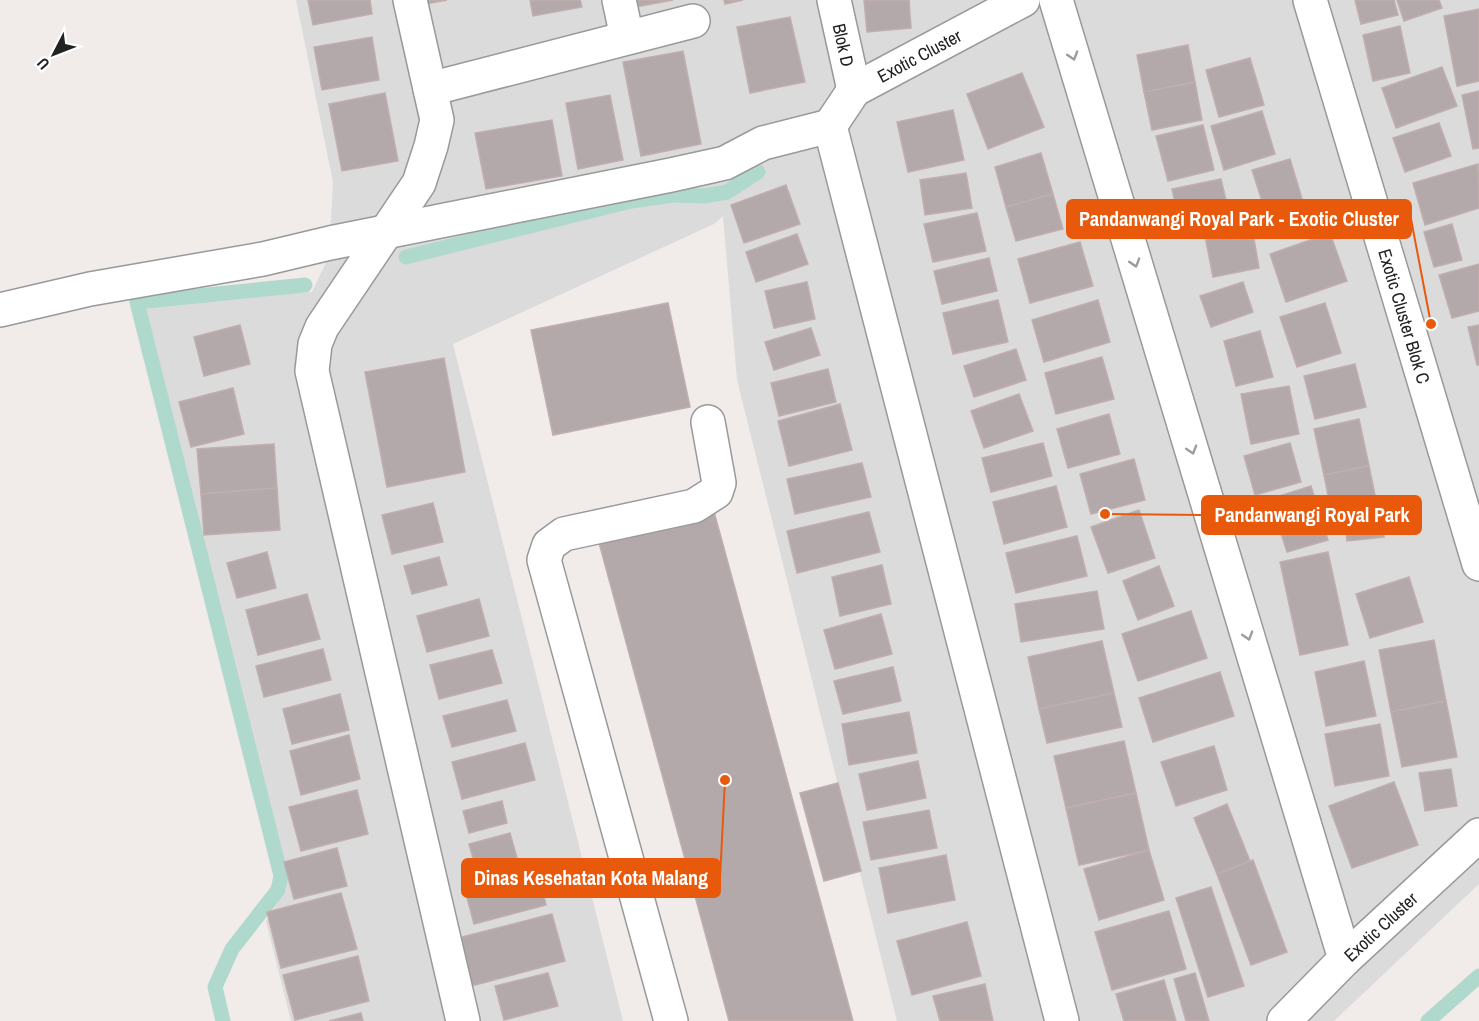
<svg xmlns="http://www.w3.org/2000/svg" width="1479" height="1021" font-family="'Archivo Narrow',sans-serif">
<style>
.residential{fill:#dcdbdb}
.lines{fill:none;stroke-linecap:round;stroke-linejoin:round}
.stream{stroke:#b0d9cd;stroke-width:15}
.building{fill:#b3a9aa;stroke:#c1aeaf;stroke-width:1.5}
.minor-casing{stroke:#999;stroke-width:36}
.minor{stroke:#fff;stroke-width:33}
.oneway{stroke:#9c9c9c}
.labels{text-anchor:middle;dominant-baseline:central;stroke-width:6;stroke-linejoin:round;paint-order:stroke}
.street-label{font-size:18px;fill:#222;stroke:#fff}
.leader{fill:none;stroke:#e8590c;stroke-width:2}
.callout-dot{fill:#e8590c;stroke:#fff;stroke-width:2}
.callout{fill:#e8590c;stroke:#e8590c;stroke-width:2}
.callout-label{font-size:20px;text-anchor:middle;font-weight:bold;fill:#fff}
</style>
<rect width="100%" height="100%" fill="#f1ebea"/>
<!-- residential -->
<polygon class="residential" points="296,0 1479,0 1479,884 1334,1021 897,1021 737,380 723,216 714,224 453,344 623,1021 291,1021 266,921 287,888 144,306 312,292 329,256 333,182"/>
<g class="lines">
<!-- stream -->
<g class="stream">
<polyline points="406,257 631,201 673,195 704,196 727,192 758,172"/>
<polyline points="223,1021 215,987 232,949 278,890 281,876 137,302 305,285"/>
<polyline points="1428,1021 1479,976"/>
</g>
</g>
<!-- building -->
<g class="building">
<polygon points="308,0 370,0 372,14 313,25"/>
<polygon points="425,0 447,0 425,4"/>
<polygon points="530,0 580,0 582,7 533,16"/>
<polygon points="629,0 673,0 630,8"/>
<polygon points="724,0 743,0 725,4"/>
<polygon points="864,0 909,0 911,28 867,32"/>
<polygon points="1355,0 1394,0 1398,15 1361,24"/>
<polygon points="1397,0 1439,0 1442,8 1404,21"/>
<polygon points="1479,9 1479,81 1457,86 1444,16"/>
<polygon points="790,17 805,82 750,93 737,27"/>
<polygon points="1400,26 1410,73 1373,81 1363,35"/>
<polygon points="372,37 379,80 322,90 314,47"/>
<polygon points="1188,45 1195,82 1144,92 1137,55"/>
<polygon points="683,51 701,144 641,156 623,62"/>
<polygon points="1250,58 1264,105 1219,117 1206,70"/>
<polygon points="1442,67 1457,106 1396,128 1382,88"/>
<polygon points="1022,73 1044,127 988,149 967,94"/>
<polygon points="1195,82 1202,120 1152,130 1144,92"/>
<polygon points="1479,91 1479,148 1473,149 1462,95"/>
<polygon points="385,93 398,161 342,171 329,104"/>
<polygon points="610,95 623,160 578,169 566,103"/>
<polygon points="953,110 964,160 908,172 897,122"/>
<polygon points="1262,111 1275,154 1224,170 1211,126"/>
<polygon points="552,120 562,176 486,189 475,133"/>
<polygon points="1439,123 1451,156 1405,172 1393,138"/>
<polygon points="1203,125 1214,170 1168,181 1156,136"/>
<polygon points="1041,153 1053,194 1006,207 995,167"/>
<polygon points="1290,159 1307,215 1270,226 1252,170"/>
<polygon points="1478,164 1479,208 1425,225 1413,183"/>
<polygon points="966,173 972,208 925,215 920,180"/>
<polygon points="1221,179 1229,213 1180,225 1172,189"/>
<polygon points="786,185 800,224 744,243 731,205"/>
<polygon points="1053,194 1063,229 1016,241 1006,207"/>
<polygon points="977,213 986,251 933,262 924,224"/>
<polygon points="1452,224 1462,260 1434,267 1424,232"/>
<polygon points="1252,227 1259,268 1213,277 1205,236"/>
<polygon points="1330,233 1347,281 1286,302 1270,254"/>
<polygon points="797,234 808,264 756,282 746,252"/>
<polygon points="1080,242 1093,286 1030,303 1018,259"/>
<polygon points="989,258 997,291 942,304 934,271"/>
<polygon points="1479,264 1479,311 1452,318 1439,275"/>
<polygon points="807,282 815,319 774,328 765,291"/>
<polygon points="1243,282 1253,312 1211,327 1200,296"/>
<polygon points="998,300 1008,342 953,354 943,313"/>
<polygon points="1098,300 1110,342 1044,362 1032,320"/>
<polygon points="668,303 690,407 553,435 531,330"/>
<polygon points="1325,303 1341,353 1297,367 1280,317"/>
<polygon points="240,325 250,364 204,376 194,337"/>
<polygon points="1479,325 1479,365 1477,365 1468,327"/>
<polygon points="811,328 820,355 774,370 765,342"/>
<polygon points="1260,331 1273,377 1236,386 1224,341"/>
<polygon points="1016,349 1026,380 974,397 964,366"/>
<polygon points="1102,357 1114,399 1056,414 1045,373"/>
<polygon points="444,358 465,472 387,487 365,372"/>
<polygon points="1355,364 1366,407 1315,419 1304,376"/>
<polygon points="828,369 836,402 779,416 771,383"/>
<polygon points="1289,386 1299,434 1251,444 1241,394"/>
<polygon points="233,388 244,434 191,447 179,402"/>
<polygon points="1019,394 1033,431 984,448 971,411"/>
<polygon points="840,404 852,450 789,466 778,421"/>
<polygon points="1109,414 1120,454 1068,468 1057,429"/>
<polygon points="1359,419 1369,466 1324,475 1314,429"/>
<polygon points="1043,443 1052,476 991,492 982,458"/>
<polygon points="1290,443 1301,482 1255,495 1244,456"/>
<polygon points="274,444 277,488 201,494 197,449"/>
<polygon points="1134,459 1145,500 1091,514 1080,474"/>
<polygon points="862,463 871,497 795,514 787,479"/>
<polygon points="1369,466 1375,495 1330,505 1324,475"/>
<polygon points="1056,486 1067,527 1004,544 993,502"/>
<polygon points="1311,486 1328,540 1287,552 1270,499"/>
<polygon points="277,488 280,530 204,535 201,494"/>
<polygon points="433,503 443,542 392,554 382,515"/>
<polygon points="1380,503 1384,537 1347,541 1343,507"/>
<polygon points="713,508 853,1021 729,1021 598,539"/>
<polygon points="1139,510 1155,558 1108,573 1091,527"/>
<polygon points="869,512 880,552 797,573 787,531"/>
<polygon points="1077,536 1087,576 1016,593 1006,553"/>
<polygon points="267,552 276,588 237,598 227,563"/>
<polygon points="1328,552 1348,645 1300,655 1280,562"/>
<polygon points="439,557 447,585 412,594 404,566"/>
<polygon points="882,565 891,604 840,616 832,577"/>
<polygon points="1159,566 1174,606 1138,620 1123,581"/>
<polygon points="1409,577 1423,622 1370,638 1356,594"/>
<polygon points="1097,591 1104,629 1021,642 1015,604"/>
<polygon points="307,594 320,639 258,655 246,610"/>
<polygon points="479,599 489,636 427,652 417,616"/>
<polygon points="1191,611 1207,658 1138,681 1122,634"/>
<polygon points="881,614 892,654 835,669 824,630"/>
<polygon points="1434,640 1446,701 1391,712 1379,650"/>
<polygon points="1102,641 1114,693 1039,709 1028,657"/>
<polygon points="323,649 331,680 264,697 256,666"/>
<polygon points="492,650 502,683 439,699 430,665"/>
<polygon points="1364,661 1376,716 1326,726 1315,672"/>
<polygon points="893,667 901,701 843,714 834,681"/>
<polygon points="1220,672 1234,716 1153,742 1139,698"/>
<polygon points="1114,693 1122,727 1047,743 1039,709"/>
<polygon points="340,694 349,730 292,744 283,709"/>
<polygon points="507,700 516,731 452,747 443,716"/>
<polygon points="1446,701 1457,757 1402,767 1391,712"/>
<polygon points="909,712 917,753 849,765 842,724"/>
<polygon points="1380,724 1389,776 1335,786 1325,734"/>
<polygon points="349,735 360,779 301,795 290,751"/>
<polygon points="1124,741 1136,793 1066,808 1054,756"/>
<polygon points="525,743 535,780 462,799 452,762"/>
<polygon points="1214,746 1227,790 1176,806 1161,762"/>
<polygon points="918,761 926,798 867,810 859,774"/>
<polygon points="1451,769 1457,806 1425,811 1419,773"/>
<polygon points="1394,782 1418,845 1352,868 1329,806"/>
<polygon points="838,783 861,871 824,881 800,793"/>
<polygon points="357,790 368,834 301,851 289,807"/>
<polygon points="1136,793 1149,850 1079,865 1066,808"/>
<polygon points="502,801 507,823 469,833 463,811"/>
<polygon points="1227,804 1250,861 1217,874 1194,818"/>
<polygon points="929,810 937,848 871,860 863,822"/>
<polygon points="510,833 517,858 476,869 469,844"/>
<polygon points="337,848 347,886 294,899 284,862"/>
<polygon points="1149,850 1164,900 1099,920 1084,869"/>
<polygon points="946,855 955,900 888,913 879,868"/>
<polygon points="1253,860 1287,952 1251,965 1217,874"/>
<polygon points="537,868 546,905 474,924 464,886"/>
<polygon points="1211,887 1244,986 1208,997 1176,898"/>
<polygon points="341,893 357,949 281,968 267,912"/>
<polygon points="1169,911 1186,969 1112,990 1095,932"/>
<polygon points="552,914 565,961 471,986 458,938"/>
<polygon points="967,922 981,976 912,995 897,941"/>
<polygon points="358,956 369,1001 295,1020 283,975"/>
<polygon points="548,973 558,1006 504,1020 495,986"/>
<polygon points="1195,973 1209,1021 1186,1021 1174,979"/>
<polygon points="1164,980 1176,1021 1124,1021 1116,994"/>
<polygon points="985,984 993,1021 940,1021 933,996"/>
<polygon points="361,1013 363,1021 329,1021"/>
</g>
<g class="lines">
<defs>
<g id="minor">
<polyline points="410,0 437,120 431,146 419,183 322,327 315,344 312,371 463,1021"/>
<polyline points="619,0 627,37"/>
<path id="s1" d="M834,0L854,90"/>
<polyline points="1056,0 1345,959"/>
<path id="s2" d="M1310,0L1479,564"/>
<polyline points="430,89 693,21"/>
<polyline points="830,126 1062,1021"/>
<path id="s3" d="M830,126L854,90L1023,0"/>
<polyline points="0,310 90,289 263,259 330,243 671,175 725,163 763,143 830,126"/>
<polyline points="671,1021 544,560 549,545 564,534 694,506 716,492 719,483 708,422"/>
<path id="s4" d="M1284,1021L1345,959L1479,835"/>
</g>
</defs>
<!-- minor casing -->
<use href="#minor" class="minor-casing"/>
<!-- minor -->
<use href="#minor" class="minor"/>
</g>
<!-- one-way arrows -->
<defs><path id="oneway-chevron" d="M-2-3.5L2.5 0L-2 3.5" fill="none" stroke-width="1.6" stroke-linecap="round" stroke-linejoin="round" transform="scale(1.5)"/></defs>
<g class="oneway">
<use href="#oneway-chevron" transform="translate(1073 56) rotate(73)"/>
<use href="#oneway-chevron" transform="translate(1135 263) rotate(73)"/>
<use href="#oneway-chevron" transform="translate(1192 450) rotate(73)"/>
<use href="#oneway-chevron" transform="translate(1248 636) rotate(73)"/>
</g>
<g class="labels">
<!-- street labels -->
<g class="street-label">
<text stroke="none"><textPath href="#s1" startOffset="46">Blok D</textPath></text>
<text stroke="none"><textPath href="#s3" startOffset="117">Exotic Cluster</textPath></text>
<text stroke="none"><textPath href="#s2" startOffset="330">Exotic Cluster Blok C</textPath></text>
<text stroke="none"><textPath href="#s4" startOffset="135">Exotic Cluster</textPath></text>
</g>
</g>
<!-- callouts -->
<path class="leader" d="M1431 324L1411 219M1105 514L1202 515M725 780L720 878"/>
<g class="callout-dot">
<circle cx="1431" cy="324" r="6"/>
<circle cx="1105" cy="514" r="6"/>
<circle cx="725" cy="780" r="6"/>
</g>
<g class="callout">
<rect x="1067" y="200" width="344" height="38" rx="6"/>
<rect x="1202" y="496" width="219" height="38" rx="6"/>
<rect x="462" y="859" width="258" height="38" rx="6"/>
</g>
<g class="callout-label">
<text x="1239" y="226">Pandanwangi Royal Park - Exotic Cluster</text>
<text x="1312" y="522">Pandanwangi Royal Park</text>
<text x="591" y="885">Dinas Kesehatan Kota Malang</text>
</g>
<!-- north arrow -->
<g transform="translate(54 54) rotate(228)" stroke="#ffffff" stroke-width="4.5" paint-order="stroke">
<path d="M0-4.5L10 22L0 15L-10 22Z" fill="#222222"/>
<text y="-9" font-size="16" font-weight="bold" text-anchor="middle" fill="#222222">U</text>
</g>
</svg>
